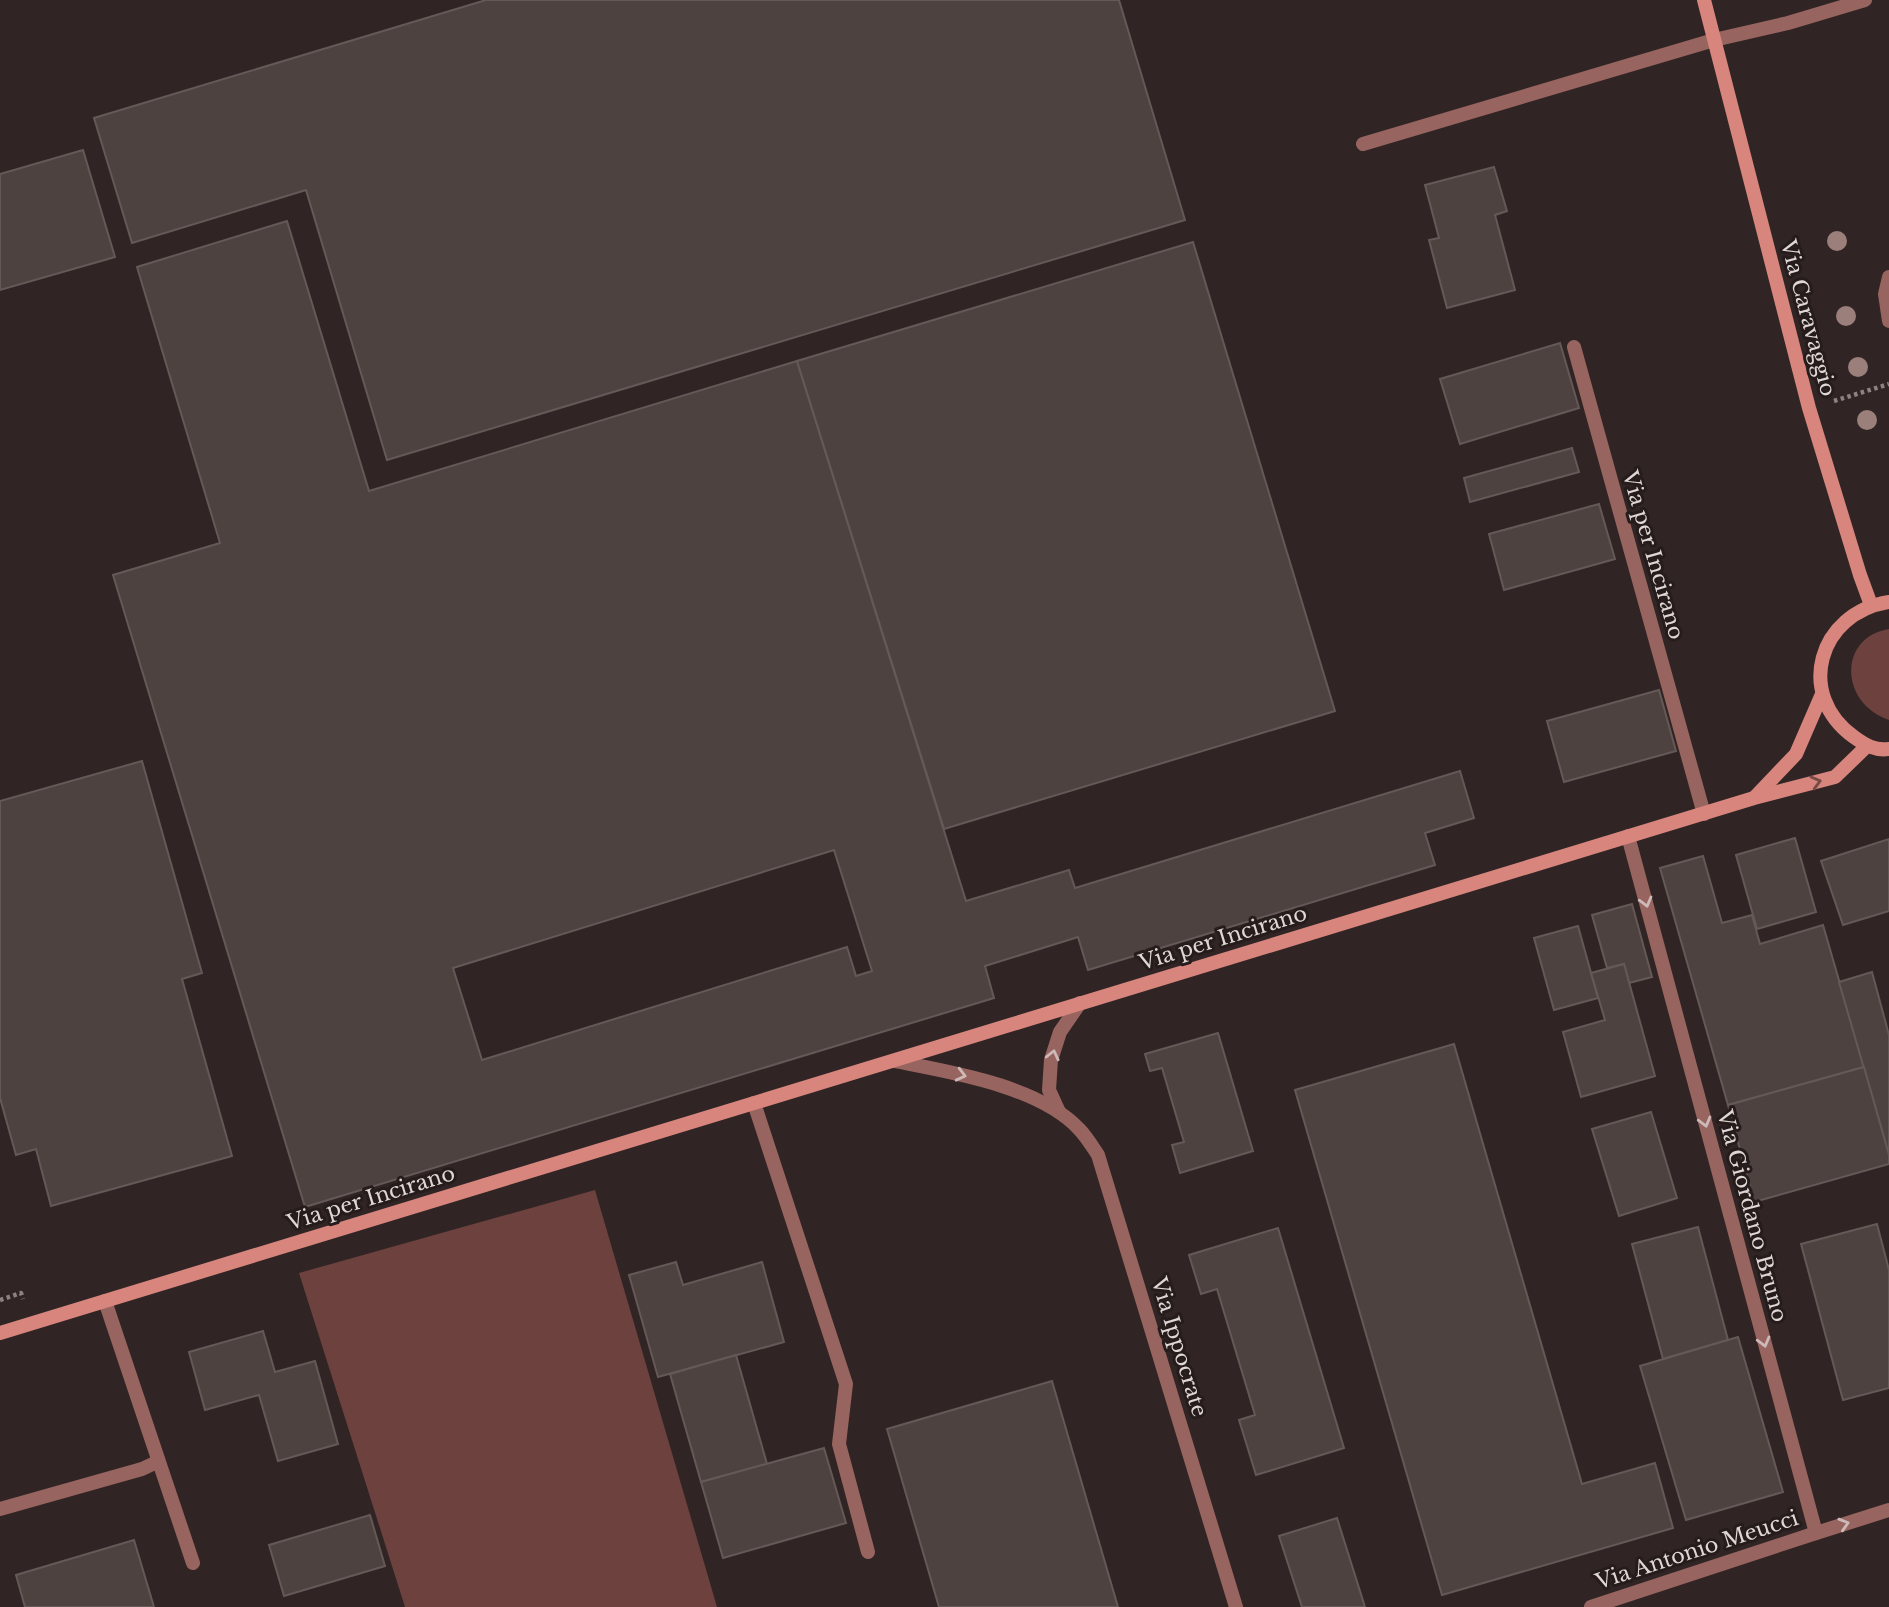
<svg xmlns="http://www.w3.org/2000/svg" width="1889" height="1607" font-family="'Libre Baskerville',serif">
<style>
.green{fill:#6d413d}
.building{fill:#4e4241;stroke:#655958;stroke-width:2;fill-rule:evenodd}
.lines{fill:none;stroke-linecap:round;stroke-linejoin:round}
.path{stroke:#8c8281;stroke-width:4.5;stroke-dasharray:3.5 3.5;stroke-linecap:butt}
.lane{stroke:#98645f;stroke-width:14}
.street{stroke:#98645f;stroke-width:14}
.secondary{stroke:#d7857d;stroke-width:14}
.tree{fill:#9b7f7b}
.oneway{stroke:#764b47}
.oneway2{stroke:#cdbab8}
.labels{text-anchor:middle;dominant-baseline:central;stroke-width:6;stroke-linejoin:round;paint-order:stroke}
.street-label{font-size:21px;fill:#dfd7d6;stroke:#261c1b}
</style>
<rect width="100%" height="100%" fill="#302524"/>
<!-- green -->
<g class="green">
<path d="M1889,629V720C1839,703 1838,637 1889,629Z"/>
<polygon points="595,1190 717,1607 405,1607 299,1273"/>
</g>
<!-- building -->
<g class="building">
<polygon points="486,0 1119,0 1185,220 387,460 306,190 132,243 94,118"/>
<polygon points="83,150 115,257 0,290 0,174"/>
<polygon points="1494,167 1507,211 1495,215 1515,290 1447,308 1429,240 1439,238 1425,185"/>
<path d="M287,221L369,491L797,361L966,901L1069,870L1075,888L1460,771L1474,818L1425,833L1435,865L1088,970L1078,937L985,966L994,998L305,1207L113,575L220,543L137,267ZM834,850L872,971L856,976L847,947L482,1060L453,968Z"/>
<polygon points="1193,242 1335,711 944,829 797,361"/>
<polygon points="1560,343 1579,408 1460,444 1440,379"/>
<polygon points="1572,448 1579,472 1470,502 1464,478"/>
<polygon points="1599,504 1615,559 1504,590 1489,534"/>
<polygon points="1659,690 1676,751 1564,782 1547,721"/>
<polygon points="142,761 202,973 182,979 232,1156 51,1206 36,1149 16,1155 0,1098 0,801"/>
<polygon points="1795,838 1816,912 1757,929 1736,855"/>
<polygon points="1889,839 1889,911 1843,925 1821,861"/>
<polygon points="1703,856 1722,923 1752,915 1760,944 1823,925 1864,1067 1728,1105 1660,868"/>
<polygon points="1632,904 1652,977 1629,983 1624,964 1607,968 1592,915"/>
<polygon points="1578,926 1598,998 1554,1010 1534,938"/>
<polygon points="1624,964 1655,1076 1581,1097 1563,1032 1605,1020 1591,973"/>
<polygon points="1872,972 1889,1035 1889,1155 1839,982"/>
<polygon points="1218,1033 1253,1151 1180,1173 1172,1145 1184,1142 1162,1068 1150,1071 1145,1054"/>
<polygon points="1454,1044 1582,1484 1655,1463 1673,1528 1442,1595 1295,1090"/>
<polygon points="1864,1067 1889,1155 1889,1164 1754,1202 1728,1105"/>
<polygon points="1651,1112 1677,1198 1619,1216 1592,1129"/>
<polygon points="1877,1224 1889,1270 1889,1388 1843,1400 1801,1244"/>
<polygon points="1698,1227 1728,1340 1663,1359 1632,1244"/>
<polygon points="1278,1228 1344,1448 1256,1475 1239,1420 1255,1415 1217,1289 1201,1294 1189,1255"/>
<polygon points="676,1262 683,1285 762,1262 784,1342 658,1377 629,1275"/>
<polygon points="263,1331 275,1372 315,1361 338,1444 278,1461 259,1395 205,1410 189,1352"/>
<polygon points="1738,1337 1783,1492 1686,1520 1640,1366"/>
<polygon points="736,1355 767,1464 701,1482 670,1374"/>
<polygon points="1052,1381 1118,1607 939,1607 887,1429"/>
<polygon points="824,1448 846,1523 723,1558 701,1482"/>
<polygon points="370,1515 385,1566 284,1596 269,1545"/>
<polygon points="1337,1518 1365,1607 1302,1607 1279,1536"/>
<polygon points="134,1540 154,1607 25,1607 16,1575"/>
</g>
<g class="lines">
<!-- path -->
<g class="path">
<polyline points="1834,401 1889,384"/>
<polyline points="0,1300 21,1293 23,1299"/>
</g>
<!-- lane -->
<g class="lane">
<polyline points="1363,144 1714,40"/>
<polyline points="1889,277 1885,294 1889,321"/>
<polyline points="1574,347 1704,814"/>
<polyline points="754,1103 846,1384 839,1444 868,1552"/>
<polyline points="105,1301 193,1563"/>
<polyline points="0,1509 142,1469 157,1462"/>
</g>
<!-- street -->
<g class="street">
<polyline points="1714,40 1788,23 1865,0"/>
<polyline points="1628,836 1816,1533 1889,1510"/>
<path d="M894,1061C950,1072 1039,1086 1079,1129C1086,1136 1092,1146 1098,1155L1236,1607"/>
<polyline points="1059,1112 1049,1090 1051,1060 1060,1032 1080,1003"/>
<polyline points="1591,1607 1816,1533"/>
</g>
<!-- secondary -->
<g class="secondary">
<polyline points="1704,0 1809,408 1860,575 1871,605"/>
<path d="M1889,602C1818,613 1795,695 1854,737C1865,745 1875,751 1889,749"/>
<polyline points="1755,797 1796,754 1822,694"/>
<polyline points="0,1333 1754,798 1835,777 1867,746"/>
</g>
</g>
<!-- trees -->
<g class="tree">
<circle cx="1837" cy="241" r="10"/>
<circle cx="1846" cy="316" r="10"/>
<circle cx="1858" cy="367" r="10"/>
<circle cx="1867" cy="420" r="10"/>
</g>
<!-- one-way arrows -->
<defs><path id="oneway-chevron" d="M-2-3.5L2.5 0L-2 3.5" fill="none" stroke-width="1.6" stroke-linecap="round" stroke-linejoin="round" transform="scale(1.75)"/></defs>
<use class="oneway" href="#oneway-chevron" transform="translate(1816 782) rotate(-15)"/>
<g class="oneway2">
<use href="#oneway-chevron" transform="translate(1646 902) rotate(75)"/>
<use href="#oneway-chevron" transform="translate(1053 1055) rotate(-77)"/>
<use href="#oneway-chevron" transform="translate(961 1075) rotate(14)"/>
<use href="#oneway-chevron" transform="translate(1705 1122) rotate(75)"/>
<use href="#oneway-chevron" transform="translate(1764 1342) rotate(75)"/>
<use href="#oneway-chevron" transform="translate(1844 1524) rotate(-17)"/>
</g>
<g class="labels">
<!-- street labels -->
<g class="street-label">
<text transform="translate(1808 318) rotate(75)">Via Caravaggio</text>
<text transform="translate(1653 555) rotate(74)">Via per Incirano</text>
<text transform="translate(1223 938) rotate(-17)">Via per Incirano</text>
<text transform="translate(371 1198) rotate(-17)">Via per Incirano</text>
<text transform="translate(1752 1216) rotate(75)">Via Giordano Bruno</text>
<text transform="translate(1179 1347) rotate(73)">Via Ippocrate</text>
<text transform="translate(1697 1550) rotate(-18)">Via Antonio Meucci</text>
</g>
</g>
</svg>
